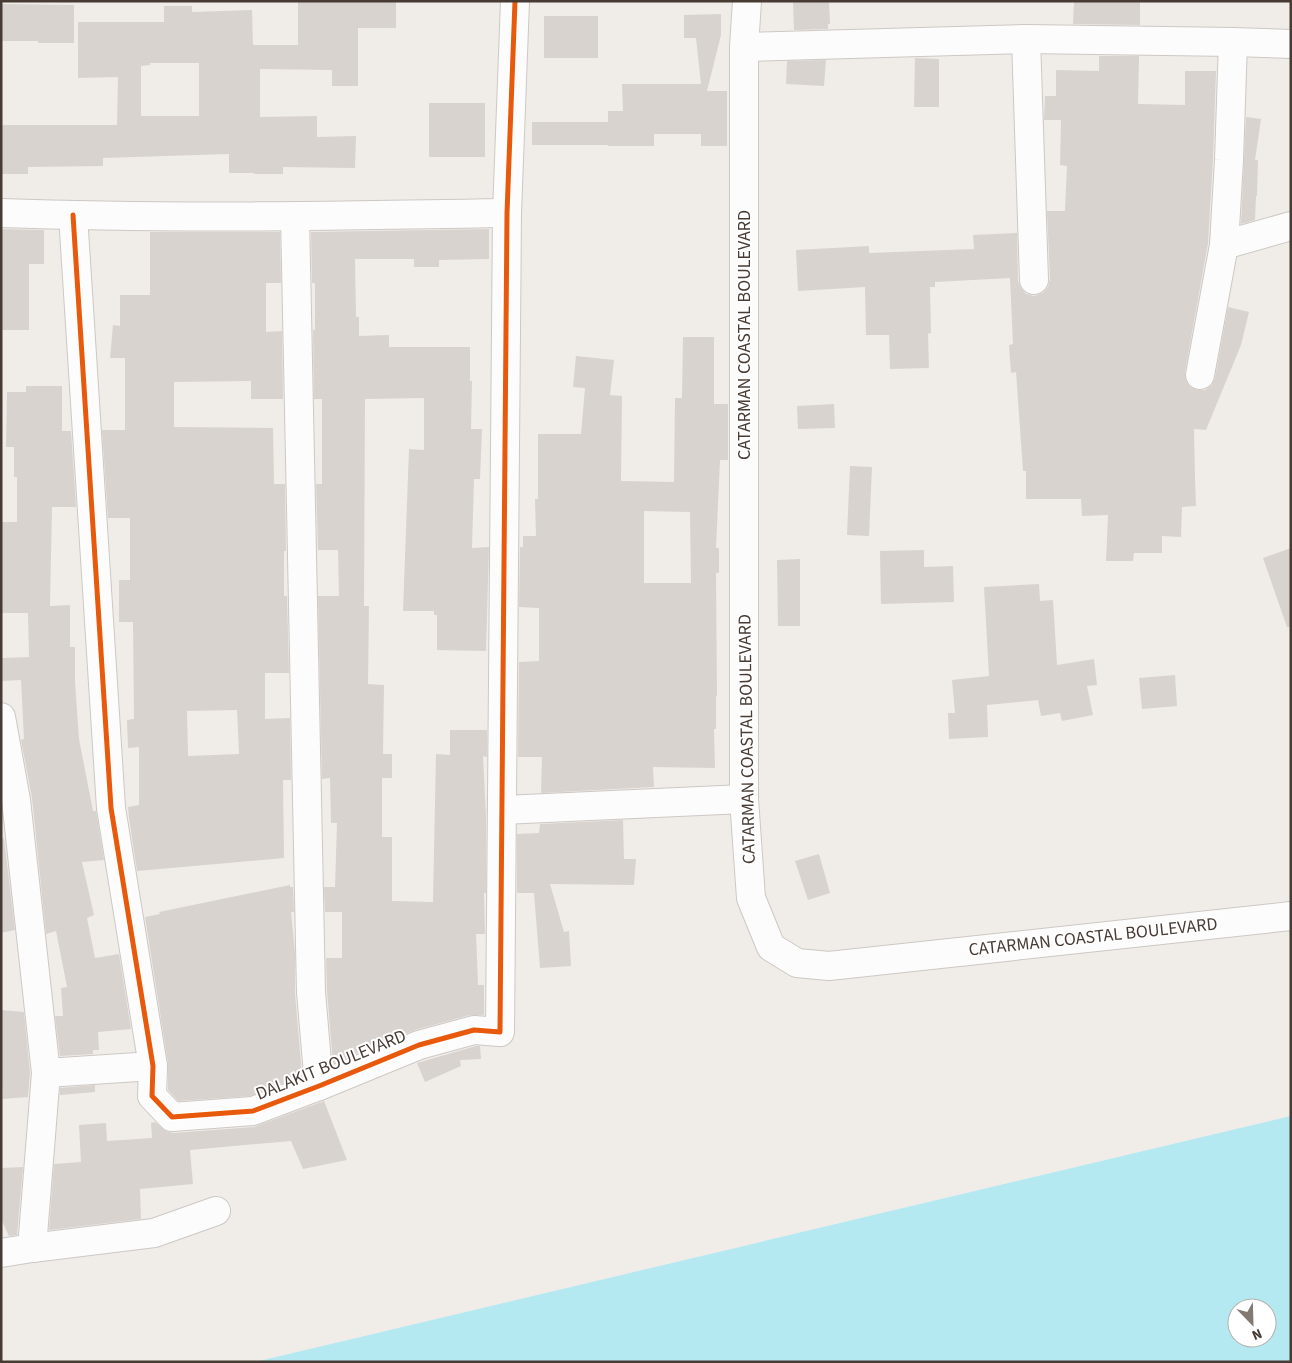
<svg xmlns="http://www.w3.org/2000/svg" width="1292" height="1363" font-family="'Source Sans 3',sans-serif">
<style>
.water{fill:#b5e9f2;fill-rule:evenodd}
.building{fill:#d9d3cf;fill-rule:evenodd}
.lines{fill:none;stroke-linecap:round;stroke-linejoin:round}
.minor-casing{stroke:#cdc8c4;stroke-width:30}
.minor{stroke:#fdfcfc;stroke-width:28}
.cycleway-casing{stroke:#fff;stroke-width:8}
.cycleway{stroke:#e8590c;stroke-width:5}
.labels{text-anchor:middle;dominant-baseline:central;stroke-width:4;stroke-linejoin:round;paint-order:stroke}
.street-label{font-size:18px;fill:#473b34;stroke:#fff}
</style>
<rect width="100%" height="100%" fill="#f0ece8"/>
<!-- water -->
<path class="water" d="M1291,1116V1362H255ZM1237,1308H1267V1338H1237Z"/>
<!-- building -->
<g class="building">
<path d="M298,1H396V28H358V86H332V70L260,69V117L317,116V137L356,136L355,168L283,167V174H254V173H229V154L103,158V166L28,167V174H1V125H117L118,77L78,78V22H164V6H192V12L252,10L253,45H298ZM150,63H199V116H141V66L150,65Z"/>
<polygon points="793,1 829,1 830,24 828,24 828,29 794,30"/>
<polygon points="1074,1 1140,1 1140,25 1073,24"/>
<polygon points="1,4 74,5 74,43 38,43 38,41 1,41"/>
<polygon points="721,14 721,35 707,91 727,91 727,146 701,146 701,134 654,134 654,146 608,146 608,145 532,145 532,122 608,122 608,111 623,111 622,84 701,84 696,38 684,38 684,15"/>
<rect x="544" y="16" width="54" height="42"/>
<polygon points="1099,56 1139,56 1138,104 1185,105 1185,71 1216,71 1213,159 1208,243 1185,372 1186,381 1190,387 1197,390 1205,390 1212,385 1215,378 1228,307 1249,312 1241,345 1206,430 1194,429 1195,480 1196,506 1182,507 1181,537 1162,536 1162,553 1134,553 1133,561 1106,561 1108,515 1082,516 1081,499 1026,499 1026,471 1023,471 1016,372 1011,373 1009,345 1013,344 1010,278 935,282 935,287 930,287 931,333 928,334 929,368 890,369 889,335 866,335 865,287 798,291 796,250 869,246 869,253 974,249 973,235 1017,233 1018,281 1021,288 1026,294 1034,296 1043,293 1048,287 1050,279 1047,211 1065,211 1067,166 1060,165 1061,120 1044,120 1045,96 1056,96 1056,70 1099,71"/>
<polygon points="915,58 939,59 939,107 914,107"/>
<polygon points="826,60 824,86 786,84 787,61"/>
<rect x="429" y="103" width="56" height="54"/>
<polygon points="1246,117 1261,119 1255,160 1258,160 1257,196 1256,196 1255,220 1241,224"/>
<polygon points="1,229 44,230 44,264 29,264 29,330 1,330"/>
<polygon points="489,229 489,259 439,260 439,267 414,267 414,259 355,259 356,317 359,317 359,336 389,335 389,347 470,347 470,381 472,381 471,429 482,429 480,479 474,479 472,548 489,547 486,651 437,650 437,615 434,615 434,611 403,611 409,449 424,450 424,398 365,399 364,606 369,606 368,684 384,685 383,754 392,754 392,778 382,778 382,837 392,837 392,901 433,902 436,754 450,755 450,730 487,730 487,757 483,756 486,816 486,893 484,893 485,934 476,934 478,985 484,985 484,1015 470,1015 415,1030 333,1063 327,991 326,958 342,958 342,912 325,912 324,887 335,887 337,823 331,823 330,778 322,779 318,596 339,596 338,550 318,550 316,484 322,484 322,399 314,399 313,330 315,330 315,283 312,283 311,232"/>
<path d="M150,232H280L281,283H266V332L282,331L283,399H251V381L174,382V427L273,428L274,484H285L286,551H284V596H287L289,673H265V719L290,718L291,780H283L284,858L137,871L129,818L128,807L139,805V747L128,748L127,720L134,719L133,622H119V580H130V518H108L102,430H125V358H110L113,325L120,326V295H150ZM237,710L239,754L188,756L187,711Z"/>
<path d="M683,337H714V404H728V460H720L716,548H719V573H716L717,696H716V729H714L715,768L653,767L654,787L541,793L542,757H518L519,662L539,661V608L519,607L520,547H523V536H536L535,499H538V434H581L585,388L573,387L576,356L614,360L610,395L622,396L621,481L674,482L675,398H682ZM644,511L690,512L691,583H644Z"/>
<polygon points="26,386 62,386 62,431 71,431 76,507 52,507 50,606 70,605 70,647 75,647 75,682 79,739 93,811 96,811 104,860 82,862 94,915 87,918 95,958 119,954 131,1029 98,1032 99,1050 93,1050 93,1054 60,1056 55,1016 63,1016 61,988 67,987 56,931 46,934 32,798 21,740 24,739 21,680 2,681 2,658 29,657 28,613 1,613 1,522 17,522 17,477 14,477 14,447 6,447 7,392 26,392"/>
<polygon points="834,404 835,428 798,429 797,406"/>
<polygon points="850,466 872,467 869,536 847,535"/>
<polygon points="1291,548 1291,627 1287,627 1263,558"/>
<polygon points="924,550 924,567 953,566 954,602 881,604 880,551"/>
<polygon points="800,559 800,626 778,626 777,560"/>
<polygon points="1039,584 1040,601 1053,600 1057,665 1094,659 1097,685 1087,686 1093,715 1062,721 1060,713 1041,716 1038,700 987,705 988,737 949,739 948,713 955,713 952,680 989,676 984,587"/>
<polygon points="1175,675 1177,706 1142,709 1139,678"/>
<polygon points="623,820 624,859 636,859 634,885 550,884 564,932 569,931 571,966 540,968 534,893 517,893 517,834 539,833 540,824"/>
<polygon points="1,838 4,838 15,930 1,933"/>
<polygon points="819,854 830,893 808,900 795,861"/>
<polygon points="290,885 290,887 293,887 294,912 291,912 295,953 295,993 302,1076 250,1096 178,1101 168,1090 168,1063 145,917 160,914 159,912"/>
<polygon points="1,1010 24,1012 30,1073 28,1097 2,1099 3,1087 1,1087"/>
<polygon points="476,1046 480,1046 481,1059 460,1060 461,1066 425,1082 417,1063"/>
<polygon points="95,1085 95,1092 60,1095 60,1088"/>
<polygon points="324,1101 347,1160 303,1169 291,1141 190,1150 193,1184 140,1189 141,1219 49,1230 54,1164 81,1162 79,1125 106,1123 107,1141 152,1138 151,1123 155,1122 166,1131 173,1133 254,1127"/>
<polygon points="23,1167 17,1235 9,1236 1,1219 1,1168"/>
</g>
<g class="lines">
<defs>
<g id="minor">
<polyline points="747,1 744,47 744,799 751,898 771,947 797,963 829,966 1291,916"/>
<polyline points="1026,39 1034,280"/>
<polyline points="1233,42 1229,160 1224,245 1291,226"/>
<polyline points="744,47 1026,39 1233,42 1291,44"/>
<path d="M1,213C170,219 338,216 507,213"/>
<polyline points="73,215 111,808 153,1066 152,1096 172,1117 253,1111 319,1086 419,1045 474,1030 500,1032 507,213 515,1"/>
<polyline points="295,216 311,992 319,1086"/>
<polyline points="1200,375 1224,245"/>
<polyline points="1,717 16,800 46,1073 153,1066"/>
<polyline points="502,810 744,799"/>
<polyline points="32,1248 46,1073"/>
<polyline points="1,1253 32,1248 154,1233 216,1211"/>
</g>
</defs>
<!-- minor casing -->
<use href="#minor" class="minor-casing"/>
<!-- minor -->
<use href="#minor" class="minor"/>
<defs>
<polyline id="cycleway" points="73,215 111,808 153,1066 152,1096 172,1117 253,1111 319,1086 419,1045 474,1030 500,1032 507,213 515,1"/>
</defs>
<!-- cycleway casing -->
<use href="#cycleway" class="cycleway-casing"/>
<!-- cycleway -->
<use href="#cycleway" class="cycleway"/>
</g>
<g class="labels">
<!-- street labels -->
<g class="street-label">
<text transform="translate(744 335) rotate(-90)">CATARMAN COASTAL BOULEVARD</text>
<text transform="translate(747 739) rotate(-91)">CATARMAN COASTAL BOULEVARD</text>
<text transform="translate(1093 937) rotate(-6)">CATARMAN COASTAL BOULEVARD</text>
<text transform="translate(331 1065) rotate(-22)">DALAKIT BOULEVARD</text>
</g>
</g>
<!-- border -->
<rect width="1292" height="1363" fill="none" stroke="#473b34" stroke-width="5"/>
<!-- north arrow -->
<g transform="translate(1252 1323) rotate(157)"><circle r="24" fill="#ffffff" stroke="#b5b1ae"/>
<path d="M0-4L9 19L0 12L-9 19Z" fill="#827973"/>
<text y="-8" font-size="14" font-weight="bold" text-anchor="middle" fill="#473b34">N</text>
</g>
</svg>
